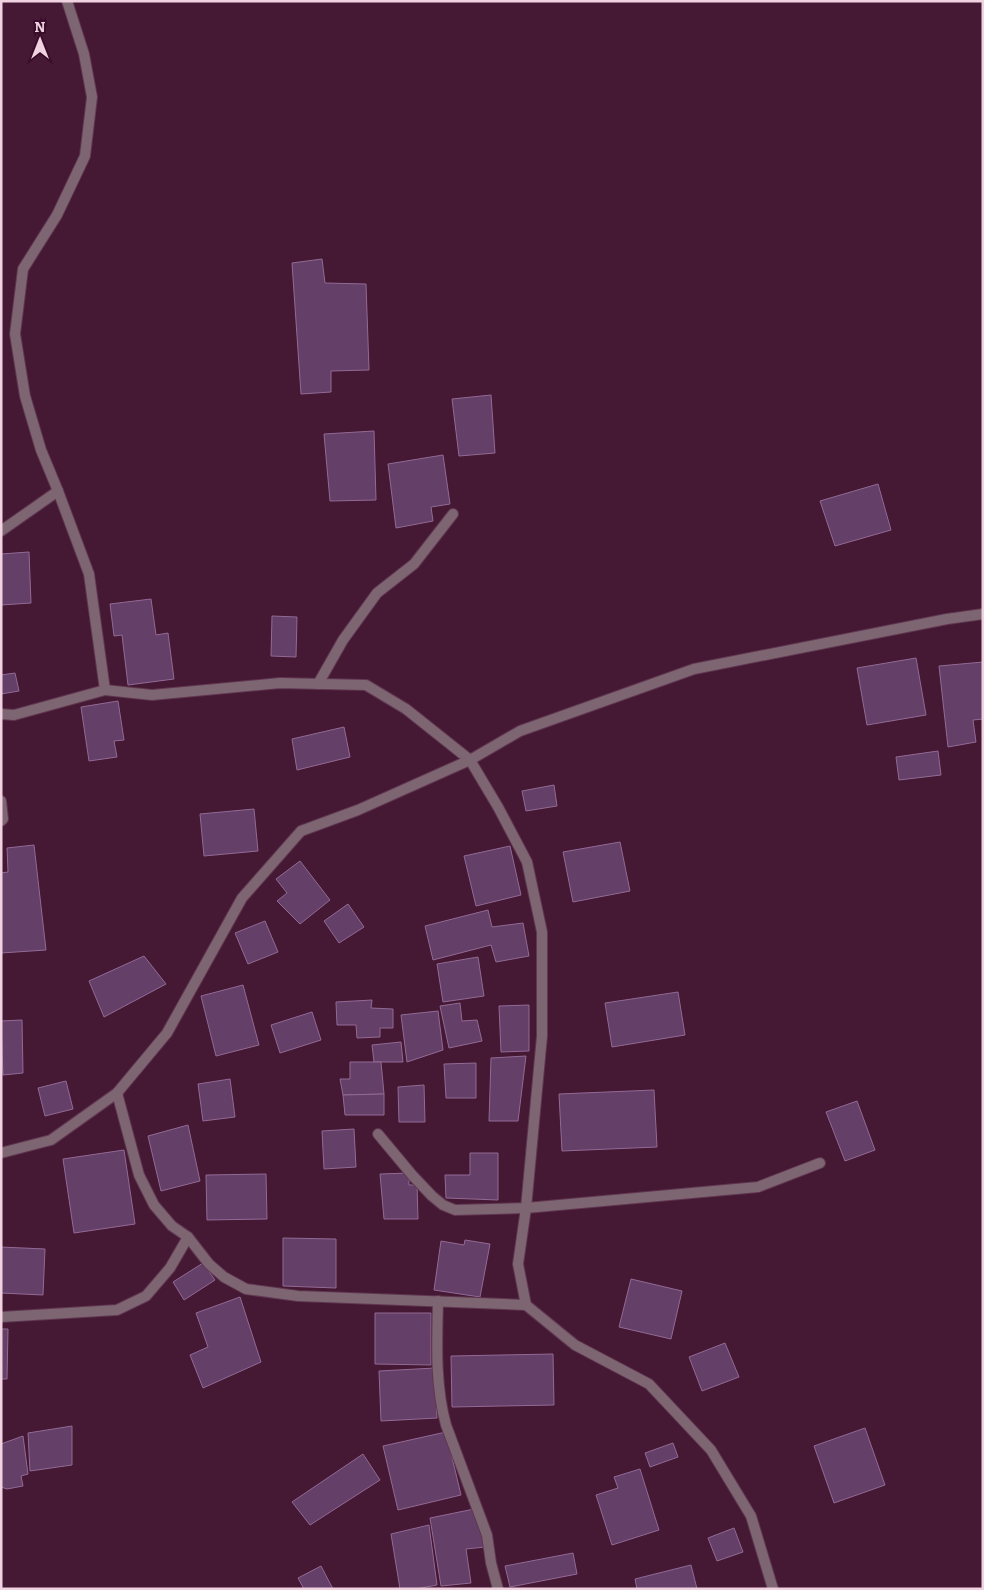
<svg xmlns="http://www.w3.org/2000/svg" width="984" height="1590" font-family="Bitter,serif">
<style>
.building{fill:#643f67;stroke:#926a95}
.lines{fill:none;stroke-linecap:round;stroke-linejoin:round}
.minor-casing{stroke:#603650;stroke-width:12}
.minor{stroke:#7d6572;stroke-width:10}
</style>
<rect width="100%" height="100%" fill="#451834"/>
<!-- building -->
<g class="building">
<polygon points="322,259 325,283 366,284 369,370 331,371 331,392 301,394 292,263"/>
<polygon points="491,395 495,453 459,456 452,399"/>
<polygon points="374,431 376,500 330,501 324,434"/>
<polygon points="443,455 450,504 431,507 433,521 396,528 388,464"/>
<polygon points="878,484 891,530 835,546 820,501"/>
<polygon points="29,552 31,603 1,605 1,554"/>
<polygon points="151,599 156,635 168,633 174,679 128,685 122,635 114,636 110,604"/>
<polygon points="272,616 297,617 296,657 271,656"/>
<polygon points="916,658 926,715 867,725 857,668"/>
<polygon points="983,662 983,719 973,720 976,742 948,747 939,666"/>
<polygon points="15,673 19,691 1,694 1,675"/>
<polygon points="118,701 124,740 114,741 117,757 89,761 81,707"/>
<polygon points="344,727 350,757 297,770 292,739"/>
<polygon points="938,751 941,775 899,780 896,757"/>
<polygon points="554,785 557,806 526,811 522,791"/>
<polygon points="254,809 258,851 204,856 200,814"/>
<polygon points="620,842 630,891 573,902 563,852"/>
<polygon points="34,845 46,950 1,953 1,873 8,872 7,848"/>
<polygon points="510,846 521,895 476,906 464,856"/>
<polygon points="300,861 330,900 300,924 277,901 287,893 276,879"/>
<polygon points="348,904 364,927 339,943 324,921"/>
<polygon points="488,910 492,927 523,923 529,956 496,962 491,945 433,960 425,926"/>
<polygon points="265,921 278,952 248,964 235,933"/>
<polygon points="144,956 166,984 104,1017 89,981"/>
<polygon points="478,957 484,996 443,1002 437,964"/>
<polygon points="243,985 259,1045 216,1056 201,996"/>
<polygon points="678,992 685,1035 612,1047 605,1003"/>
<polygon points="372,1000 371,1008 393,1009 393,1028 380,1028 380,1037 357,1038 356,1025 337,1025 336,1002"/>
<polygon points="460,1003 462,1021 477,1020 482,1041 449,1048 440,1006"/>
<polygon points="529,1005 529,1051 501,1052 499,1006"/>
<polygon points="438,1011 443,1050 407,1062 401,1015"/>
<polygon points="312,1012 321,1040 280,1053 271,1025"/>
<polygon points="22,1020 23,1073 3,1075 1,1021"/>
<polygon points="401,1042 403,1062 374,1062 372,1045"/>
<polygon points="526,1056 518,1121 489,1121 491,1058"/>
<polygon points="350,1062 381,1062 384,1094 343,1095 340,1079 350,1079"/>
<polygon points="476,1063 476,1098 446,1098 444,1064"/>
<polygon points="230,1079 235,1117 203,1121 198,1084"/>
<polygon points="66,1081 73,1109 45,1116 38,1088"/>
<polygon points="424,1085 425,1122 399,1122 398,1087"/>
<polygon points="654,1090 657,1147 562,1151 559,1094"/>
<polygon points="384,1094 384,1115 345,1115 343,1095"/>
<polygon points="857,1101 875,1150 845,1161 826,1112"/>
<polygon points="188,1125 200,1181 161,1191 148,1136"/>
<polygon points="354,1129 356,1167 324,1169 322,1131"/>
<polygon points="124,1150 135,1224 74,1233 63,1159"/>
<polygon points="470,1153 498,1153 498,1200 446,1198 445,1175 470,1175"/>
<polygon points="409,1173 409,1185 417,1185 418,1219 384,1219 380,1174"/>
<polygon points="266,1174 267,1219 207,1220 206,1175"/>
<polygon points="283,1238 336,1239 336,1288 283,1286"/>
<polygon points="465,1240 490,1244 480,1297 434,1290 441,1241 464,1245"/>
<polygon points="1,1247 45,1249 43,1295 1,1293"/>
<polygon points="203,1263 215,1280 184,1300 173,1282"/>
<polygon points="631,1279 682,1291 671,1339 619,1327"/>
<polygon points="240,1297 261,1362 203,1388 190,1355 208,1347 196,1313"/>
<polygon points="375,1313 431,1313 431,1365 375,1364"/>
<polygon points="1,1329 8,1329 7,1379 1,1379"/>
<polygon points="725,1343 739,1377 702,1391 689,1357"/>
<polygon points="553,1354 554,1405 452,1407 451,1356"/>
<polygon points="435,1368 437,1418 381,1421 379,1371"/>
<polygon points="72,1426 72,1465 30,1471 28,1433"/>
<polygon points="865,1428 885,1485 834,1503 814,1446"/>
<polygon points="446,1432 461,1495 398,1510 383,1446"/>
<polygon points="23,1436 28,1474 21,1476 23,1486 7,1489 1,1487 1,1444"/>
<polygon points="673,1443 678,1457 650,1467 645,1453"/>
<polygon points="363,1454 380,1480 310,1525 292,1502"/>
<polygon points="640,1469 659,1530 612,1545 596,1495 618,1488 614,1477"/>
<polygon points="479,1508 485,1547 466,1549 471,1583 441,1586 430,1518"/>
<polygon points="429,1525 437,1585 416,1589 400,1589 391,1534"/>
<polygon points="734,1528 743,1552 717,1561 708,1538"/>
<polygon points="573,1553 577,1574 510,1587 505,1566"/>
<polygon points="691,1565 697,1589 637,1589 635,1579"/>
<polygon points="321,1566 333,1589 304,1589 298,1578"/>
</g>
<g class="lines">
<defs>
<g id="minor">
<polyline points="67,1 84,54 92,97 85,156 57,215 23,269 15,334 25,396 41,450 58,491 89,574 105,690 152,695 280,683 366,685 406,709 470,760 498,807 527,862 542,932 542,1036 526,1208 518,1264 526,1305 575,1345 649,1384 711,1450 751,1516 773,1589"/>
<polyline points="1,531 58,491"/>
<polyline points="318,684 343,640 377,593 414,564 453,514"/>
<polyline points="1,714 14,715 105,690"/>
<polyline points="1,801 3,819 1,821"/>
<polyline points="117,1093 139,1175 154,1205 172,1226 188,1237 209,1264 224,1277 246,1289 298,1296 526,1305"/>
<polyline points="378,1134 413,1176 432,1196 443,1205 455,1210 526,1208 758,1187 820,1163"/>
<polyline points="1,1153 51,1140 117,1093 167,1033 242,898 301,831 358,810 470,760 520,731 694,669 947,619 983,614"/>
<path d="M438,1301C437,1343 435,1385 446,1425L487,1535L491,1563L498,1589"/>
<polyline points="1,1317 117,1310 146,1296 170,1268 188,1237"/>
</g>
</defs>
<!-- minor casing -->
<use href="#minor" class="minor-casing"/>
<!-- minor -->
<use href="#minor" class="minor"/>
</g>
<!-- border -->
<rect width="984" height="1590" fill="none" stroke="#f0d2e1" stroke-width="5"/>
<!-- north arrow -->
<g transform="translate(40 40)" stroke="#3a0e2a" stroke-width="4" paint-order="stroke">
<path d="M0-4L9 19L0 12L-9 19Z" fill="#f0d2e1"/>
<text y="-8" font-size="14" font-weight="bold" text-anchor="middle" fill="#f0d2e1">N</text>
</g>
</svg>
